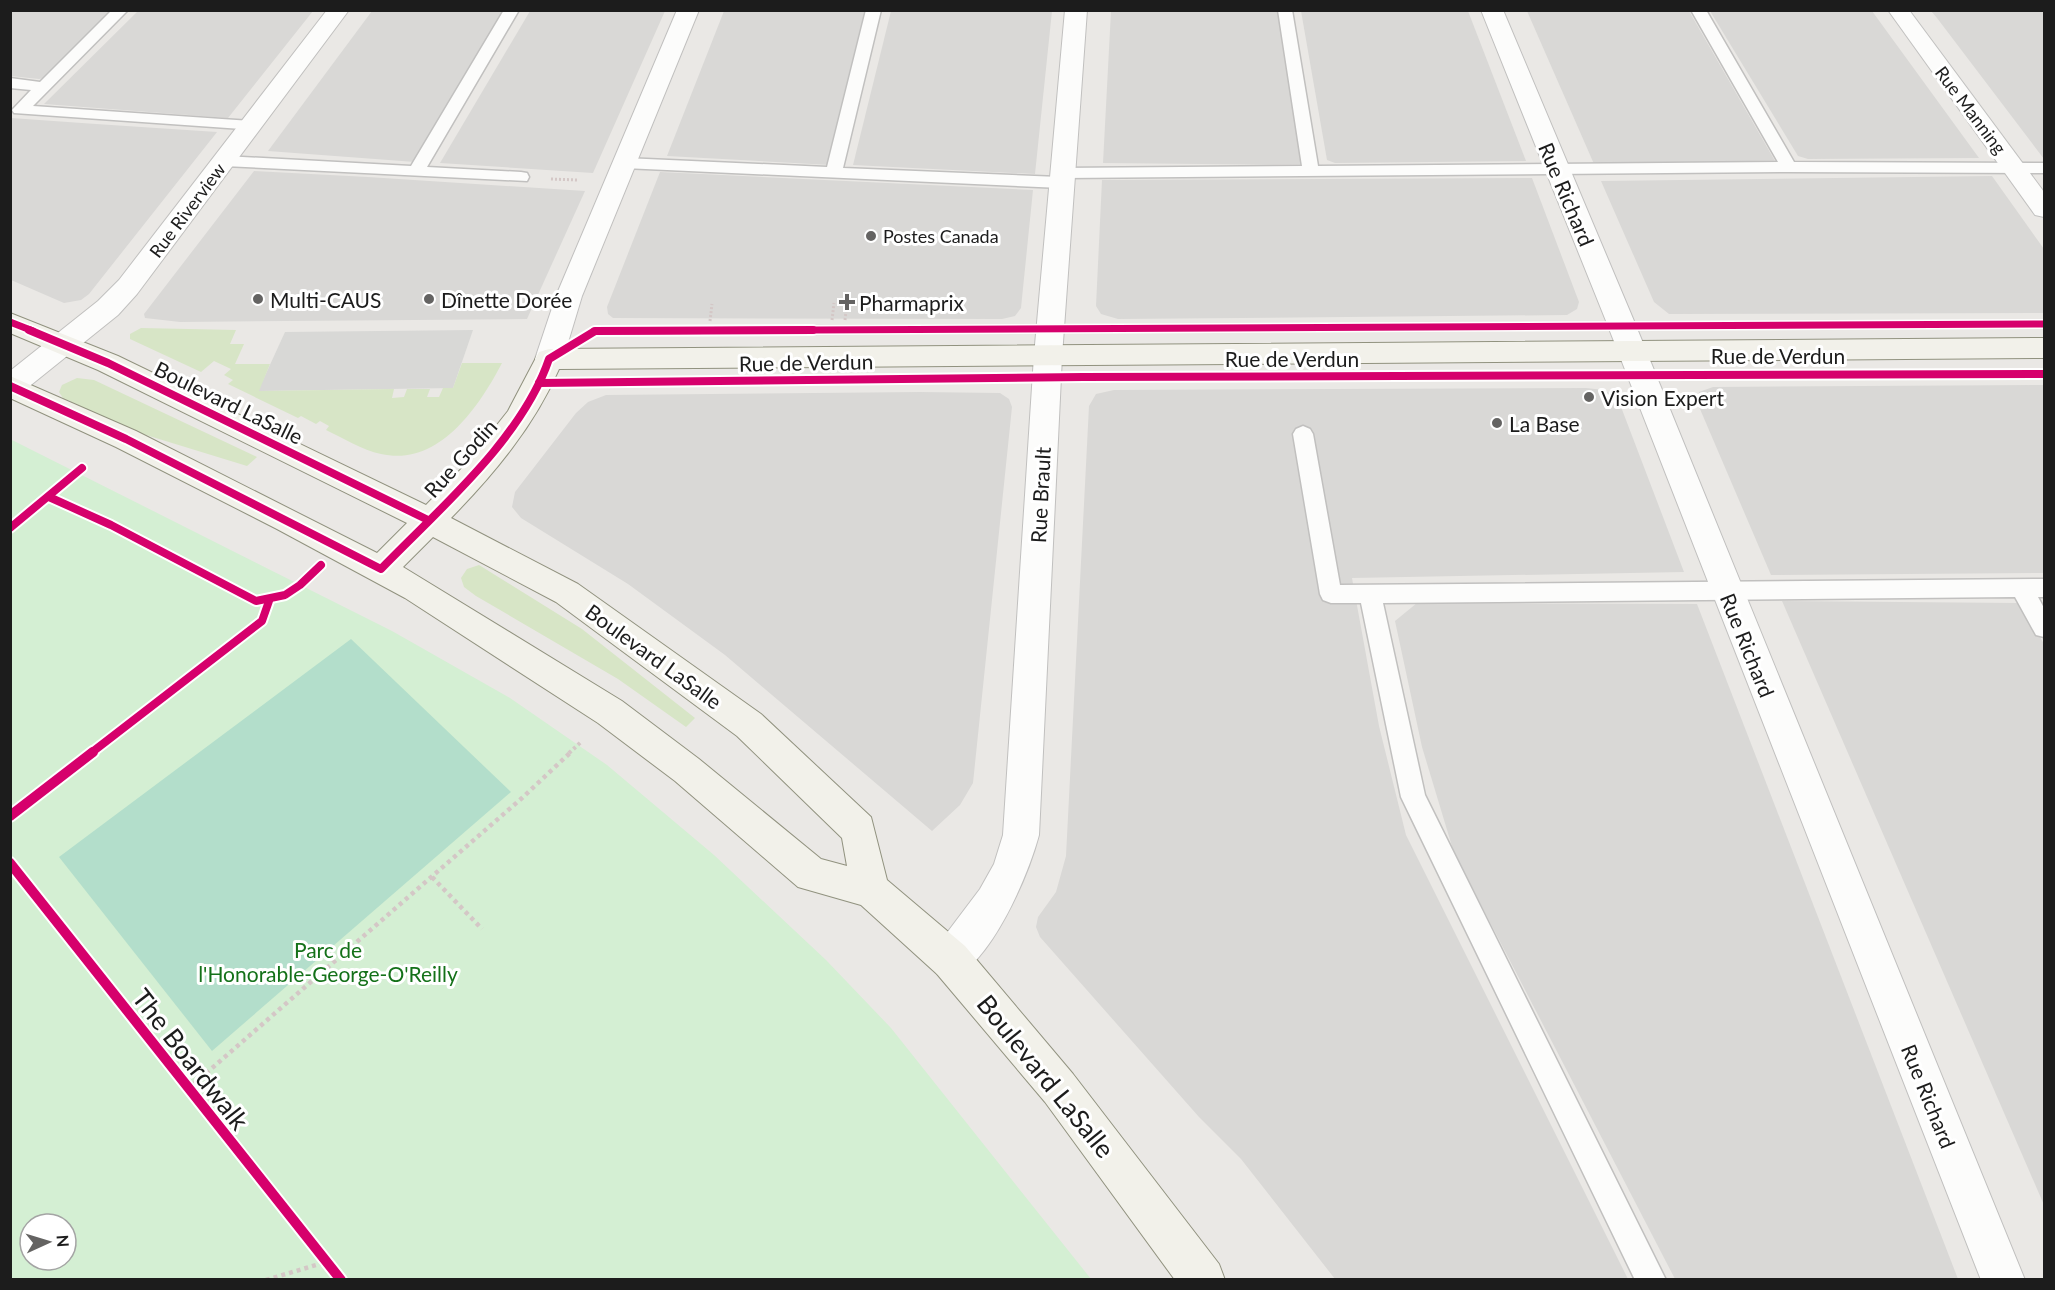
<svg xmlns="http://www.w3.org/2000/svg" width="2055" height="1290" font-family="Lato,sans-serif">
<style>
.residential{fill:#d9d8d6}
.religious{fill:#d8d8d6}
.grass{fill:#d7e5c6}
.park{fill:#d4efd3;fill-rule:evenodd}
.pitch{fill:#b3decb}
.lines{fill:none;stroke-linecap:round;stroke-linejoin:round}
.lane-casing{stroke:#c1c0bf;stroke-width:3}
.street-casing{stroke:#c1c0bf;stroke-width:2}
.secondary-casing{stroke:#91927f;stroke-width:2}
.path-far2{stroke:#d4c7c6;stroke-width:3;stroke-dasharray:2 2;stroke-linecap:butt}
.path-far1{stroke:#d4c7c6;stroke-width:4;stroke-dasharray:3 3;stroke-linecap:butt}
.path{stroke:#d4c7c6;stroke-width:4.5;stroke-dasharray:4 4;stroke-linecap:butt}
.lane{fill:#fcfcfb;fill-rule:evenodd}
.street{fill:#fcfcfb;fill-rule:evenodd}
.secondary{fill:#f2f1ea;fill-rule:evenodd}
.cycleway-far2-casing{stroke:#fff;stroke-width:10}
.cycleway-far1-casing{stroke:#fff;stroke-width:12}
.cycleway-casing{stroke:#fff;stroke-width:14}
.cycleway-far2{stroke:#d6006c;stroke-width:7}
.cycleway-far1{stroke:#d6006c;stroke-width:8}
.cycleway{stroke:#d6006c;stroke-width:10}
.poi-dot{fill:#646362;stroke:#fff;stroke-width:2}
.labels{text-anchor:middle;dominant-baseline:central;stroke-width:6;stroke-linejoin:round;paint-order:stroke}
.far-street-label{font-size:18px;fill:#1c1c1c;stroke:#fff}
.far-poi-label{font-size:18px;fill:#1c1c1c;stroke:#fff;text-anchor:start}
.street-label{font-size:21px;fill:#1c1c1c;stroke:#fff}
.poi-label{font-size:21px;fill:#1c1c1c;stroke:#fff;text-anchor:start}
.park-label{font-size:21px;fill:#147119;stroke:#fff}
.near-street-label{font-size:26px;fill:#1c1c1c;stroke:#fff}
</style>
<rect width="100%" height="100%" fill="#eae8e5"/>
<!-- residential -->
<g class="residential">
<polygon points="11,11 114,11 44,78 39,79 11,76"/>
<polygon points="138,11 138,10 313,11 228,118 44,104"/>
<polygon points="372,11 508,11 415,162 268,151"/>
<polygon points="530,11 665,11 593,173 440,163"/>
<polygon points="724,11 866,11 830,165 667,156"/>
<polygon points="891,11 1052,11 1035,174 853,165"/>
<polygon points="1111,11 1280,11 1303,165 1103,163"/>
<polygon points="1301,11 1468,11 1526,161 1335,163 1327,160"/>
<polygon points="1527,11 1689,11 1775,161 1594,164"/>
<polygon points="1710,11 1872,11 1979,158 1808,159 1798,156"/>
<polygon points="1931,11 2044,11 2044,159 1937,18"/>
<polygon points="11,118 96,124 217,132 89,294 81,300 64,303 11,280"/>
<polygon points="254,171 368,177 585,191 527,319 180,322 145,318 144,314"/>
<polygon points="660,172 1033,190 1021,308 1015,316 1002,319 613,318 608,314 607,307"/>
<polygon points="1992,176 2044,249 2044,313 1669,314 1654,302 1601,181"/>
<polygon points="1532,178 1579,302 1577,309 1567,315 1118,319 1101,314 1096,306 1102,180"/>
<polygon points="2044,385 2044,573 1771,575 1697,402 1699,392 1713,387"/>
<polygon points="1586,388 1604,390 1618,399 1684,572 1352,578 1379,726 1406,835 1628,1279 1335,1279 1241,1159 1199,1117 1040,937 1036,927 1038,917 1056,892 1066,856 1089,406 1096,394 1114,390"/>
<polygon points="920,392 1000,393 1009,399 1012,407 973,783 960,805 932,831 725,655 628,584 521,518 512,507 515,492 576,413 588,402 606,395"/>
<polygon points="1782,601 2017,603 2023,606 2044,644 2044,1205"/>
<polygon points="1417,603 1697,604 1958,1279 1675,1279 1454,853 1422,747 1395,621"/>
</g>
<!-- religious -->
<polygon class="religious" points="473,330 453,388 258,391 285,332"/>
<!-- grass -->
<g class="grass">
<path d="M141,328L236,330L230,344H244L235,364H270L259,391L394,389L392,398L404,397L407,389H430L427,397H439L443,388H453L462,363H502C479,407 439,467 381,454C362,450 343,438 326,430L329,426L320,421L316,424L301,416L298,418L228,384L233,380L224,375L231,369L214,361L201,372L130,339V334Z"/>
<polygon points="77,378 94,380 257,457 247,466 133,431 63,398 59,392 62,385"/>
<polygon points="479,565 582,629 695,718 686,727 618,679 476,596 464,587 461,578 467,569"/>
</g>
<!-- park -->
<path class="park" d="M10,439L392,631L510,698L607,765L714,855L826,960L891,1028L1091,1279H11ZM30,1224H66V1260H30Z"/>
<!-- pitch -->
<polygon class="pitch" points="351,639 511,792 212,1051 59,857"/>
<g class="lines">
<defs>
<g id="lane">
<polygon points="112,10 128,10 33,106 251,121 259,126 257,130 14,113 12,110 31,90 10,88 10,78 40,82"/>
<polygon points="504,10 519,10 427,167 521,172 527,173 529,177 527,181 224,166 216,161 224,156 411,166"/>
<polygon points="866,10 881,10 843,168 1059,177 1054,173 1062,168 1302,166 1278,10 1292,10 1318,166 1778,162 1691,10 1706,10 1794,162 2044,163 2044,173 1789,172 1064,178 1069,183 1061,188 624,168 616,163 624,158 827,167"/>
<polygon points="1303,426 1310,429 1313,434 1340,585 2044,579 2044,597 2038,597 2044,608 2044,637 2036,635 2015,597 1383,603 1425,795 1666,1280 1635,1280 1401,797 1361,603 1331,603 1323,600 1320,594 1293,434 1296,429"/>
</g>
<g id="street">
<polygon points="327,10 349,10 137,294 118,315 21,393 10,396 10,371 98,301 119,280"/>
<polygon points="677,10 699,10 582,296 563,359 559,366 549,369 539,366 535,359 556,296"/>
<path d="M1065,10H1087L1062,356L1039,835C1028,876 991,963 951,979L937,974L932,960L937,946L980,889L994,864L1003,835L1034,356Z"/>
<polygon points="1481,10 1503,10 1634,321 2025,1280 1981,1280 1606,321"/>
<polygon points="1888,10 1909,10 2044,192 2044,217 2035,215"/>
</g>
<path id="secondary" d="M10,313L118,356L426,505L466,464L508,411L539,352L549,349L2044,338V358L559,369C534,426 495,473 451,518L578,584L761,714L871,817L887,880L965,946L1073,1074L1219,1264L1225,1280H1175L1045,1102L937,974L861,905L798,887L675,781L598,723L405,598L277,529L116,447L10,398V376L136,431L377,553L407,523L98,370L10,333ZM433,537L556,602L737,736L842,838L847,866L821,859L699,759L622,701L403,567Z"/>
</defs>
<!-- lane casing -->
<use href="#lane" class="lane-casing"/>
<!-- street casing -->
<use href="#street" class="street-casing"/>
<!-- secondary casing -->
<use href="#secondary" class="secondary-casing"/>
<!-- path-far2 -->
<g class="path-far2">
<polyline points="551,179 577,180"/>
<polyline points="832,320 834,303"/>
<polyline points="845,320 847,302"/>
<polyline points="710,321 712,304"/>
</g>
<!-- path-far1 -->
<polyline class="path-far1" points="569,753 581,742"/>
<!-- path -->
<g class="path">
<polyline points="432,877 482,929"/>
<polyline points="188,1089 522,798 571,752"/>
<polyline points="266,1280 326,1262"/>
</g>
<!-- lane -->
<use href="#lane" class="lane"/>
<!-- street -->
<use href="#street" class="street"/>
<!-- secondary -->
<use href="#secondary" class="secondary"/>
<defs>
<g id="cycleway-far2">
<polyline points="10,322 33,331"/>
<polyline points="594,331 2044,324"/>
</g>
<g id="cycleway-far1">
<polyline points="29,330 108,363 428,520"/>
<polyline points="539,383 1083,377 2044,374"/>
<path d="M10,386L126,439L381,569C439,509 522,439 549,359L595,331L813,330"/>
<polyline points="49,497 111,525 256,601 285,595 300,585 321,565"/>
<polyline points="10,528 82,468"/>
<polyline points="91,753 262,621 269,601"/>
</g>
<g id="cycleway">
<polyline points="10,816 93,752"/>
<polyline points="10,863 341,1280"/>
</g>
</defs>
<!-- cycleway-far2 casing -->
<use href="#cycleway-far2" class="cycleway-far2-casing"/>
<!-- cycleway-far1 casing -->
<use href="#cycleway-far1" class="cycleway-far1-casing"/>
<!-- cycleway casing -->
<use href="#cycleway" class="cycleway-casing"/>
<!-- cycleway-far2 -->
<use href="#cycleway-far2" class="cycleway-far2"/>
<!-- cycleway-far1 -->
<use href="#cycleway-far1" class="cycleway-far1"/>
<!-- cycleway -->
<use href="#cycleway" class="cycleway"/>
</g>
<!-- markers -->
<g class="poi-dot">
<circle cx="871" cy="236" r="6"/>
<circle cx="258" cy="299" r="6"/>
<circle cx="429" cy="299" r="6"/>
<path d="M844 293h6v6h6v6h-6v6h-6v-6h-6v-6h6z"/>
<circle cx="1589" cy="397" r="6"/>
<circle cx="1497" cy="423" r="6"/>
</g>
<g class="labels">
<!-- far-street labels -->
<g class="far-street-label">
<text transform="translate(1971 110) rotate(53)">Rue Manning</text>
<text transform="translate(187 210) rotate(-53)">Rue Riverview</text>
</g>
<!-- far-poi labels -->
<g class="far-poi-label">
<text x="883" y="236">Postes Canada</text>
</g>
<!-- street labels -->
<g class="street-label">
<text transform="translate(1567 194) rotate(67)">Rue Richard</text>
<text x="1778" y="355">Rue de Verdun</text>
<text x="1292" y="358">Rue de Verdun</text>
<text transform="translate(806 362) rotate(-1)">Rue de Verdun</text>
<text transform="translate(229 402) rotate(26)">Boulevard LaSalle</text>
<text transform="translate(460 458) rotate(-48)">Rue Godin</text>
<text transform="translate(1040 495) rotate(-87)">Rue Brault</text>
<text transform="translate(1748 645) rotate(68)">Rue Richard</text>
<text transform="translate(654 656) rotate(36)">Boulevard LaSalle</text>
<text transform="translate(1929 1096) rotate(68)">Rue Richard</text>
</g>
<!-- poi labels -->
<g class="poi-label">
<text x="270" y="299">Multi-CAUS</text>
<text x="441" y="299">Dînette Dorée</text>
<text x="859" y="302">Pharmaprix</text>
<text x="1601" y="397">Vision Expert</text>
<text x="1509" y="423">La Base</text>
</g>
<!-- park labels -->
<g class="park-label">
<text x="328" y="949">Parc de<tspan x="328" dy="24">l'Honorable-George-O'Reilly</tspan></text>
</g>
<!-- near-street labels -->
<g class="near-street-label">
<text transform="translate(191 1059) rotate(52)">The Boardwalk</text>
<text transform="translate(1046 1076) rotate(51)">Boulevard LaSalle</text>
</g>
</g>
<!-- border -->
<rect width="2055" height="1290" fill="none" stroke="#1c1c1c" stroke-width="24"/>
<!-- north arrow -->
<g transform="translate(48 1242) rotate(86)"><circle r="28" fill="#ffffff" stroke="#a4a4a4" stroke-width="1.5"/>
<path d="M0-4.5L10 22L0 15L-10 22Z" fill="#646362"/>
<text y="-9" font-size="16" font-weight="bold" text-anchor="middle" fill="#1c1c1c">N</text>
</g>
</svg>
